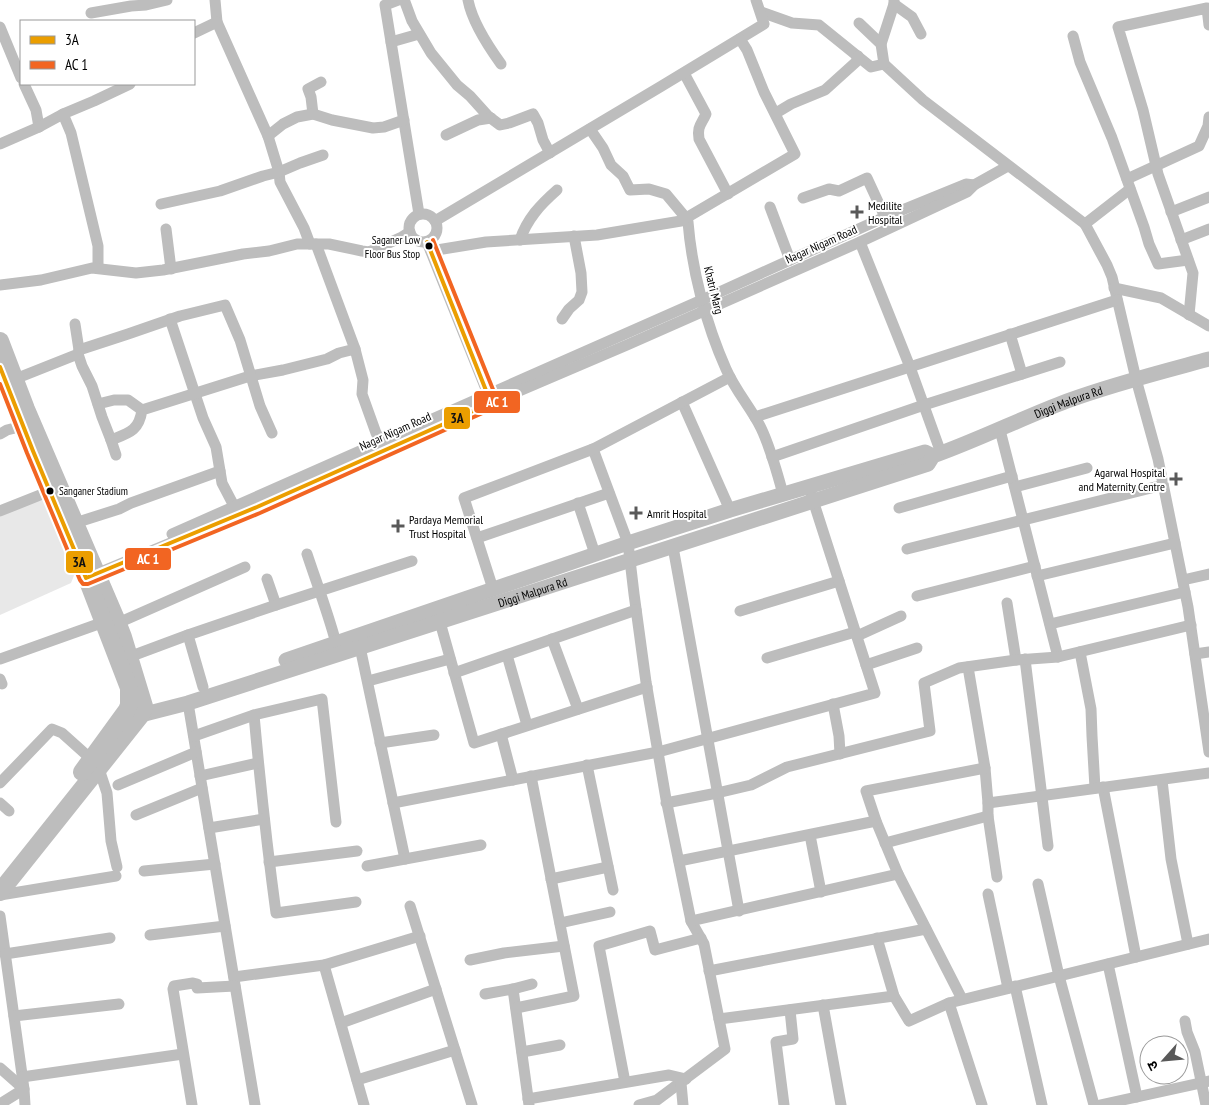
<svg xmlns="http://www.w3.org/2000/svg" width="1209" height="1105" font-family="'PT Sans Narrow','Noto Sans Devanagari',sans-serif">
<style>
.green{fill:#e8e8e8}
.lines{fill:none;stroke-linecap:round;stroke-linejoin:round}
.minor{stroke:#bdbdbd;stroke-width:11}
.major{stroke:#bdbdbd;stroke-width:15}
.highway{stroke:#bdbdbd;stroke-width:18}
.bus-1-casing{stroke:#fff;stroke-width:8}
.bus-2-casing{stroke:#fff;stroke-width:8}
.bus-1{stroke:#eb9e00;stroke-width:4}
.bus-2{stroke:#f26522;stroke-width:4}
.poi-dot{fill:#595959;stroke:#fff;stroke-width:2}
.bus-dot{fill:#000;stroke:#fff;stroke-width:2}
.labels{text-anchor:middle;dominant-baseline:central;stroke-width:4;stroke-linejoin:round;paint-order:stroke}
.bus-label{font-size:11px;fill:#000;stroke:#fff;text-anchor:end}
.poi-label{font-size:12px;fill:#000;stroke:#fff;text-anchor:start}
.street-label{font-size:12px;fill:#000;stroke:#fff}
.line-badge{stroke:#fff;stroke-width:2}
.badge-label{font-size:14px;text-anchor:middle;font-weight:bold;fill:#fff}
.pale-badge-label{font-size:14px;text-anchor:middle;font-weight:bold;fill:#111}
</style>
<rect width="100%" height="100%" fill="#fff"/>
<!-- green -->
<polygon class="green" points="46,497 75,573 71,583 0,615 0,515"/>
<g class="lines">
<!-- minor -->
<g class="minor">
<polyline points="215,0 217,22"/>
<polyline points="398,0 385,5 419,214"/>
<polyline points="402,0 405,2 412,21 431,53 457,85 470,96 488,116 500,125 509,123 533,114 538,123 543,140 550,153"/>
<path d="M468,0C472,21 488,46 501,64"/>
<polyline points="894,4 912,17 921,34"/>
<polyline points="761,12 792,23 819,25 871,67 884,64 923,100 1085,224 1107,265 1112,277 1136,379 1158,459 1188,607 1209,752"/>
<polyline points="91,13 131,6 146,5 167,0"/>
<polyline points="859,23 881,44 884,64"/>
<polyline points="0,27 21,78"/>
<polyline points="194,33 217,22 268,136 279,172 280,182 304,228 310,244"/>
<polyline points="1073,36 1080,62 1112,138 1144,227 1149,244 1158,264 1188,260"/>
<polyline points="391,42 419,34"/>
<polyline points="881,44 894,4 894,0"/>
<path d="M684,73L706,114C701,125 697,126 699,139L728,194"/>
<polyline points="24,84 36,110 39,127"/>
<polyline points="776,113 791,104 825,90 856,62 858,56"/>
<polyline points="313,114 311,97 308,89 321,82"/>
<path d="M590,129L603,148L611,165L623,176L630,190L649,189L666,194L686,218L688,222C692,271 706,324 726,369C735,390 751,408 761,428C771,449 777,472 783,494"/>
<polyline points="446,135 478,120 491,118"/>
<polyline points="268,136 283,124 297,117 313,114 332,120 373,128 384,127 404,120"/>
<polyline points="0,144 39,127 63,114"/>
<polyline points="1127,179 1199,146 1208,126 1209,117"/>
<polyline points="803,198 829,189 839,191 867,178 885,217"/>
<polyline points="161,204 220,191 263,176 279,172 300,163 323,155"/>
<polyline points="770,207 790,260"/>
<polyline points="1171,212 1209,197"/>
<circle cx="423" cy="228" r="14"/>
<polyline points="435,221 660,87 764,24 756,0"/>
<polyline points="1085,224 1130,189"/>
<polyline points="166,229 171,269"/>
<path d="M520,240C527,219 540,205 557,190"/>
<polyline points="1181,240 1209,229"/>
<polyline points="427,242 490,399"/>
<polyline points="860,242 910,367 941,453"/>
<polyline points="316,244 355,349"/>
<polyline points="431,251 486,242 597,235 681,221 795,154 764,92 747,50 740,39"/>
<polyline points="98,268 98,246 71,133 63,114 94,101 130,84"/>
<polyline points="0,285 41,280 92,268 136,273 163,270 243,254 269,251 297,244 329,244 362,251 369,252 402,237 410,232"/>
<polyline points="1114,288 1161,298 1209,326"/>
<polyline points="1189,315 1193,273 1158,174 1143,110 1118,27 1207,8 1209,25"/>
<polyline points="170,319 203,418 216,447 222,483 234,506"/>
<polyline points="562,319 569,309 579,300 582,292 581,273 574,236"/>
<polyline points="75,324 79,350"/>
<polyline points="1010,334 1022,374"/>
<path d="M78,354L82,366L92,386L102,417L111,440C129,433 139,431 142,410L250,376L283,370L327,359L339,353L355,349L363,380L362,394L376,433L381,441"/>
<polyline points="15,379 78,354 79,350 128,334 180,316 225,305 240,340 260,406 272,433"/>
<polyline points="682,402 730,510"/>
<polyline points="98,404 114,400 128,400 142,410"/>
<polyline points="755,417 1117,300"/>
<polyline points="1000,430 1058,657"/>
<polyline points="0,434 7,430 23,426"/>
<polyline points="111,440 116,455"/>
<polyline points="593,449 628,543 634,594 646,682 666,799 691,921 704,944 725,1049 657,1100 639,1105"/>
<polyline points="772,457 924,405 1060,362"/>
<polyline points="1015,487 1087,468"/>
<polyline points="578,503 595,554"/>
<polyline points="899,508 1012,476"/>
<polyline points="0,511 50,491"/>
<polyline points="75,523 119,509 131,503 220,471"/>
<polyline points="172,534 713,295 885,217 966,184 974,185"/>
<polyline points="477,538 609,493"/>
<polyline points="673,547 739,911"/>
<polyline points="907,549 1163,485"/>
<path d="M307,554C317,584 328,613 336,643"/>
<polyline points="91,576 257,507 491,403 627,345 860,242 967,192 974,185 1008,166"/>
<polyline points="1037,576 1175,543"/>
<polyline points="267,579 276,605"/>
<polyline points="1183,580 1209,574"/>
<polyline points="493,589 464,498 593,449 730,377"/>
<polyline points="917,596 1035,566"/>
<polyline points="1007,603 1016,660"/>
<polyline points="740,611 839,581"/>
<polyline points="440,622 474,743 647,687"/>
<polyline points="118,623 245,567"/>
<polyline points="1050,624 1185,592"/>
<polyline points="857,636 901,616"/>
<polyline points="552,639 578,709"/>
<polyline points="360,647 405,859"/>
<polyline points="1080,652 1091,709 1092,736 1095,788"/>
<polyline points="1195,654 1209,652"/>
<polyline points="507,655 527,725"/>
<polyline points="129,657 188,635"/>
<polyline points="767,658 855,632"/>
<polyline points="0,659 104,622"/>
<polyline points="1025,659 1048,846"/>
<polyline points="866,665 917,648"/>
<polyline points="968,667 985,768 988,803 988,816 997,877"/>
<polyline points="454,673 636,610"/>
<polyline points="0,679 2,684"/>
<polyline points="368,681 450,659"/>
<polyline points="203,687 188,635 276,605 412,561"/>
<polyline points="188,703 255,1105"/>
<polyline points="833,704 839,736 840,754"/>
<path d="M254,715C260,781 267,847 276,913L356,902"/>
<polyline points="501,734 513,780"/>
<polyline points="194,736 254,715 322,699 336,822"/>
<polyline points="380,743 434,735"/>
<polyline points="587,765 613,890"/>
<polyline points="99,769 107,793 111,841 117,867"/>
<polyline points="200,776 258,763"/>
<polyline points="1162,780 1171,859 1188,944"/>
<polyline points="0,783 52,729 62,733 91,759"/>
<polyline points="118,785 196,752"/>
<polyline points="1103,787 1136,957"/>
<polyline points="0,803 9,811"/>
<polyline points="393,803 658,752 875,693 811,494"/>
<polyline points="666,803 717,793 751,785 787,767 930,731 924,683 959,668 1016,660 1058,657 1191,625"/>
<polyline points="988,803 1209,773"/>
<polyline points="136,815 202,788"/>
<polyline points="209,828 264,819"/>
<polyline points="810,835 821,892"/>
<polyline points="885,843 988,816"/>
<polyline points="679,861 876,821"/>
<polyline points="269,862 357,851"/>
<polyline points="367,866 481,845"/>
<polyline points="144,871 215,864"/>
<polyline points="551,879 608,867"/>
<polyline points="1038,884 1059,976 1094,1105"/>
<polyline points="988,894 1008,988"/>
<polyline points="0,895 116,876"/>
<polyline points="410,906 472,1105"/>
<polyline points="0,916 24,1089 0,1104"/>
<polyline points="691,921 898,874"/>
<polyline points="560,923 610,912"/>
<polyline points="150,935 225,926"/>
<polyline points="877,938 894,996 909,1021 949,1003 1209,939"/>
<polyline points="5,954 110,938"/>
<polyline points="470,960 504,953 564,946"/>
<polyline points="1108,964 1137,1097"/>
<polyline points="324,965 364,1105"/>
<polyline points="709,971 926,929"/>
<polyline points="234,977 324,965 420,936"/>
<polyline points="1015,986 1042,1105"/>
<polyline points="513,989 532,984"/>
<polyline points="485,994 513,989 529,1105"/>
<polyline points="962,999 898,874 876,821 866,791 985,768"/>
<polyline points="949,1003 982,1105"/>
<polyline points="823,1005 841,1105"/>
<polyline points="516,1008 574,996 531,776"/>
<polyline points="14,1016 119,1004"/>
<polyline points="719,1019 894,996"/>
<polyline points="1185,1021 1187,1032 1195,1052 1206,1105"/>
<polyline points="341,1023 436,989"/>
<polyline points="522,1052 560,1045"/>
<polyline points="0,1068 24,1089 25,1105"/>
<polyline points="22,1077 183,1054"/>
<polyline points="357,1080 455,1050"/>
<polyline points="625,1082 599,946 650,931 655,950 701,938"/>
<polyline points="681,1083 683,1105"/>
<polyline points="528,1099 669,1075 686,1079"/>
<polyline points="192,1105 173,989 174,986 193,983 197,984 197,988 235,986"/>
<polyline points="784,1105 776,1042 793,1039 790,1010"/>
<polyline points="1100,1105 1209,1081"/>
</g>
<!-- major -->
<g class="major">
<polyline points="286,660 628,543 730,510 925,452 933,456"/>
<path id="s1" d="M132,712L141,715L188,703L928,464L933,456C978,440 1022,418 1067,401C1113,384 1161,372 1209,359"/>
</g>
<!-- highway -->
<g class="highway">
<polyline points="0,341 26,409 116,619 123,637 144,706 141,715 0,892"/>
<polyline points="82,772 127,710 129,705 129,688 89,584"/>
</g>
<defs>
<polyline id="bus-1" points="0,367 33,451 86,578 257,507 491,403 427,242"/>
<polyline id="bus-2" points="0,384 27,453 80,580 83,584 88,584 260,513 496,407 497,402 494,392 433,240"/>
</defs>
<!-- bus-1 casing -->
<use href="#bus-1" class="bus-1-casing"/>
<!-- bus-2 casing -->
<use href="#bus-2" class="bus-2-casing"/>
<!-- bus-1 -->
<use href="#bus-1" class="bus-1"/>
<!-- bus-2 -->
<use href="#bus-2" class="bus-2"/>
</g>
<!-- markers -->
<g class="poi-dot">
<path d="M854.5 204.5h5v5h5v5h-5v5h-5v-5h-5v-5h5z"/>
<path d="M1173.5 471.5h5v5h5v5h-5v5h-5v-5h-5v-5h5z"/>
<path d="M633.5 505.5h5v5h5v5h-5v5h-5v-5h-5v-5h5z"/>
<path d="M395.5 518.5h5v5h5v5h-5v5h-5v-5h-5v-5h5z"/>
</g>
<g class="bus-dot">
<circle cx="429" cy="246" r="4.5"/>
<circle cx="50" cy="491" r="4.5"/>
</g>
<g class="labels">
<!-- bus labels -->
<g class="bus-label">
<text x="420" y="240">Saganer Low<tspan x="420" dy="14">Floor Bus Stop</tspan></text>
<text x="59" y="491" text-anchor="start">Sanganer Stadium</text>
</g>
<!-- poi labels -->
<g class="poi-label">
<text x="868" y="205">Medilite<tspan x="868" dy="14">Hospital</tspan></text>
<text x="1165" y="472" text-anchor="end">Agarwal Hospital<tspan x="1165" dy="14">and Maternity Centre</tspan></text>
<text x="647" y="513">Amrit Hospital</text>
<text x="409" y="519">Pardaya Memorial<tspan x="409" dy="14">Trust Hospital</tspan></text>
</g>
<!-- street labels -->
<g class="street-label">
<text transform="translate(821 244) rotate(-24)">Nagar Nigam Road</text>
<text transform="translate(714 290) rotate(76)">Khatri Marg</text>
<text stroke="none"><textPath href="#s1" startOffset="991">Diggi Malpura Rd</textPath></text>
<text transform="translate(395 431) rotate(-24)">Nagar Nigam Road</text>
<text stroke="none"><textPath href="#s1" startOffset="420">Diggi Malpura Rd</textPath></text>
</g>
</g>
<g class="line-badge">
<rect x="473" y="390" width="48" height="24" rx="5" fill="#f26522"/>
<rect x="443" y="406" width="28" height="24" rx="5" fill="#eb9e00"/>
<rect x="124" y="547" width="48" height="24" rx="5" fill="#f26522"/>
<rect x="65" y="550" width="29" height="24" rx="5" fill="#eb9e00"/>
</g>
<g class="badge-label">
<text x="497" y="407">AC 1</text>
<text x="148" y="564">AC 1</text>
</g>
<g class="pale-badge-label">
<text x="457" y="423">3A</text>
<text x="79" y="567">3A</text>
</g>
<!-- legend -->
<rect x="20" y="20" width="175" height="65" fill="#ffffff" stroke="#999999"/>
<rect x="30" y="36" width="25" height="8" fill="#eb9e00" stroke="#999999"/>
<text x="65" y="45" font-size="15" fill="#000000">3A</text>
<rect x="30" y="61" width="25" height="8" fill="#f26522" stroke="#999999"/>
<text x="65" y="70" font-size="15" fill="#000000">AC 1</text>
<!-- north arrow -->
<g transform="translate(1164 1060) rotate(243)"><circle r="24" fill="#ffffff" stroke="#999999"/>
<path d="M0-4L9 19L0 12L-9 19Z" fill="#595959"/>
<text y="-8" font-size="14" font-weight="bold" text-anchor="middle" fill="#000000">उ</text>
</g>
</svg>
